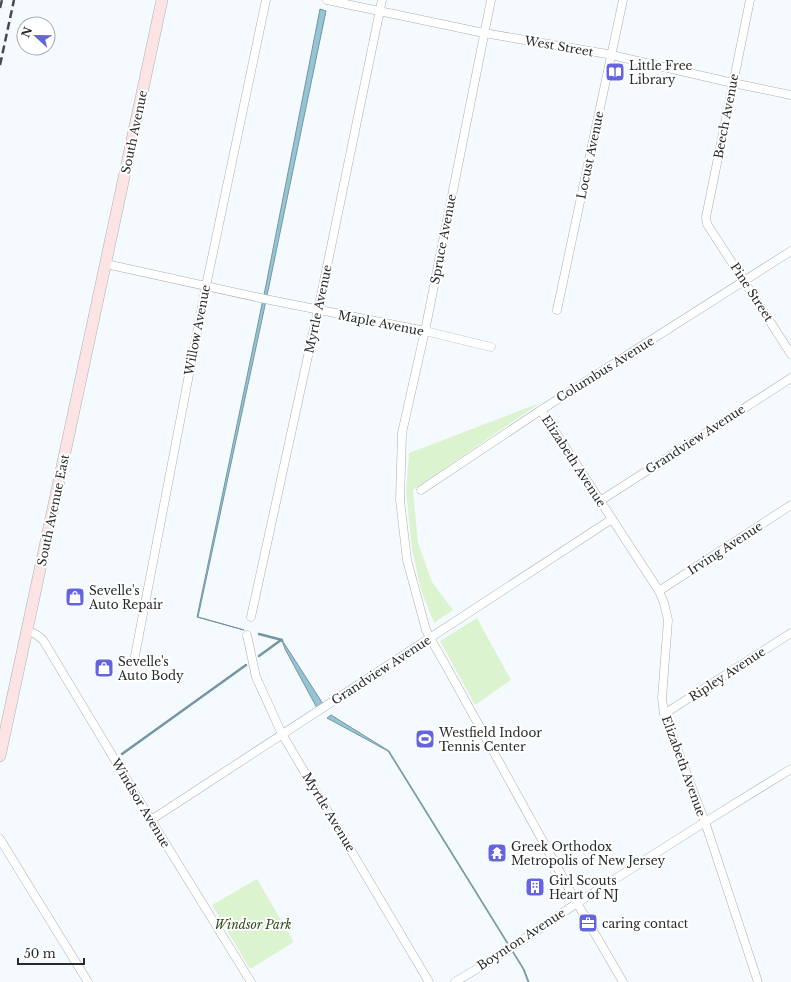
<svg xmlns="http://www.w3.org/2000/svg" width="791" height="982" font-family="'Libre Baskerville',serif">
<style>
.green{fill:#dcf3d0}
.water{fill:#95c4d4;stroke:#7496a2}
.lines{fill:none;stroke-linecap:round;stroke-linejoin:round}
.stream{stroke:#7496a2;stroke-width:2.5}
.street-casing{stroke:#aaafb4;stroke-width:9}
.secondary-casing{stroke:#aaafb4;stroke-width:12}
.street{stroke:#fff;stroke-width:8}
.secondary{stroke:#fbe4e3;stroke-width:11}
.rail{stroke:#474a4c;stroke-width:2.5;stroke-dasharray:8 4;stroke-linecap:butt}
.labels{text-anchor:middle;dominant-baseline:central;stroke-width:4;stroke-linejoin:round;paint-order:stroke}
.street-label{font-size:12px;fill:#282a2c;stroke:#fff}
.poi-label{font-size:12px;fill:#282a2c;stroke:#fff;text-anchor:start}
.park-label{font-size:12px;font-style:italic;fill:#2e4b18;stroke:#fff}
</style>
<rect width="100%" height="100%" fill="#f4fafe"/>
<!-- green -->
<g class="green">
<polygon points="540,403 413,490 418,543 432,582 453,610 434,623 421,590 412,549 406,491 409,453"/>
<polygon points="477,618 511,680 475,705 440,641"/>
<polygon points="257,879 294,942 250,969 212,905"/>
</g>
<!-- water -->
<g class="water">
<polygon points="320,9 326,11 264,310 198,617 244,630 197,617 266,285"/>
<polygon points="282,640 323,704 317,708 285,649"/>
<polygon points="331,715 389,751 524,969 529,982 528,982 523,969 388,751 327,718"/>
</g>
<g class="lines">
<!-- stream -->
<g class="stream">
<polyline points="259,634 282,640 282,641"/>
<polyline points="259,656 281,640"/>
<polyline points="122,754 246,665"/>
</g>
<defs>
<g id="street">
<polyline points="327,0 484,33 607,54 733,83 791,95"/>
<polyline points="491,0 426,326 402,433 400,500 407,560 426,630 430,638 445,664 577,903 623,982"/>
<polyline points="750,0 706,217 707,224 791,354"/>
<polyline points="106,264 265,299 425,331 491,347"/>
<polyline points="557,310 623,0"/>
<polyline points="541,410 659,591 664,603 668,620 662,698 664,714 705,822 758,982"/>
<polyline points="421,490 541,410 791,251"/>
<polyline points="600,501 791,378"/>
<polyline points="659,591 791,505"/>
<polyline points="251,617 318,310 382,0"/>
<polyline points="27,630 37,635 43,640 151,820 251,982"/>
<polyline points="247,635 256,677 282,734 429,982"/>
<polyline points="134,661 206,286 266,0"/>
<polyline points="664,714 791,633"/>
<polyline points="151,820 612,519"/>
<polyline points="0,839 88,982"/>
<polyline points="455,982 505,952 577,903 705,822 791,769"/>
</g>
<polyline id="secondary" points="0,756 162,0"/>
</defs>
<!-- street casing -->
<use href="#street" class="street-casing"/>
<!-- secondary casing -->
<use href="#secondary" class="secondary-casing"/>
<!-- street -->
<use href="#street" class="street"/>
<!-- secondary -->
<use href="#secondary" class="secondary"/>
<!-- rail -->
<g class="rail">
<polyline points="0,8 2,0"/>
<polyline points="0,65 14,0"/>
</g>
</g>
<!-- icons -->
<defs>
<symbol id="library-square" viewBox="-11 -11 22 22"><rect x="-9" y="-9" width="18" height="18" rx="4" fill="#6465de" stroke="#fff"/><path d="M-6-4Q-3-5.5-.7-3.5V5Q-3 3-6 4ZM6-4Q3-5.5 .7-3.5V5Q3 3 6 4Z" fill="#fff"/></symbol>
<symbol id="shop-square" viewBox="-11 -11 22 22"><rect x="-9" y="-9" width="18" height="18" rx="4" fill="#6465de" stroke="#fff"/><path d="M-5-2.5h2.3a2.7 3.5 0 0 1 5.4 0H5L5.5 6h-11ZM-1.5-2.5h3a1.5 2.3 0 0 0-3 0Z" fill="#fff"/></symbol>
<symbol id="stadium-square" viewBox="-11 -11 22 22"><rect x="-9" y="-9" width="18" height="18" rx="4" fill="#6465de" stroke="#fff"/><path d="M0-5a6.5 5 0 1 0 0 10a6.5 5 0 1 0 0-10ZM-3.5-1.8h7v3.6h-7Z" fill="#fff"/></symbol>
<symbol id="temple-square" viewBox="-11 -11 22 22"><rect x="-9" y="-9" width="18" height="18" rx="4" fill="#6465de" stroke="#fff"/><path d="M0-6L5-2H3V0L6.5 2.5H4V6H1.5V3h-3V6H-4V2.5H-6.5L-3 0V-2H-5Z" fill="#fff"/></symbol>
<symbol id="building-square" viewBox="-11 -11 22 22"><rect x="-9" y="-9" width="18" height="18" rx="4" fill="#6465de" stroke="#fff"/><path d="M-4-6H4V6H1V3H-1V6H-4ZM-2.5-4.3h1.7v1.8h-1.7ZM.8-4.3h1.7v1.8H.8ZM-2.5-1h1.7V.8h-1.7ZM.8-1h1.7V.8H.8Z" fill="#fff"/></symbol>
<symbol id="office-square" viewBox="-11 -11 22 22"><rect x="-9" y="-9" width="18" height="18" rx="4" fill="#6465de" stroke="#fff"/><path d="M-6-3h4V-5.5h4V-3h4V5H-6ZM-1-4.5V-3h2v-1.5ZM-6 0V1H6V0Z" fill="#fff"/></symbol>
</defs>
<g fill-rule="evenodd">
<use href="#library-square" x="604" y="61" width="22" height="22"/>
<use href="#shop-square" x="64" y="586" width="22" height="22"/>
<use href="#shop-square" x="93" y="657" width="22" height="22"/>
<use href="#stadium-square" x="414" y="728" width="22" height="22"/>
<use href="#temple-square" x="486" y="842" width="22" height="22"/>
<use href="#building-square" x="524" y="876" width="22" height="22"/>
<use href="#office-square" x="577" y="912" width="22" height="22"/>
</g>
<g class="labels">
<!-- street labels -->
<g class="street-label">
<text transform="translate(559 46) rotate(10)">West Street</text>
<text transform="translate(726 116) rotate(-79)">Beech Avenue</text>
<text transform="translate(134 132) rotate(-78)">South Avenue</text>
<text transform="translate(590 155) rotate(-78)">Locust Avenue</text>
<text transform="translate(443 239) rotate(-79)">Spruce Avenue</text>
<text transform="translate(752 292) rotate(57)">Pine Street</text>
<text transform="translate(318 309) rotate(-78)">Myrtle Avenue</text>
<text transform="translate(381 323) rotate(11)">Maple Avenue</text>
<text transform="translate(197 330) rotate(-79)">Willow Avenue</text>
<text transform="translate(605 369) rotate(-32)">Columbus Avenue</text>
<text transform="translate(695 439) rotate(-33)">Grandview Avenue</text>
<text transform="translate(574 461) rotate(57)">Elizabeth Avenue</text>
<text transform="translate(53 510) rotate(-78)">South Avenue East</text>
<text transform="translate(725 548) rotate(-33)">Irving Avenue</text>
<text transform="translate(381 670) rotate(-33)">Grandview Avenue</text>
<text transform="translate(727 674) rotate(-33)">Ripley Avenue</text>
<text transform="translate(684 766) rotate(70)">Elizabeth Avenue</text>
<text transform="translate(141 803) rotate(59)">Windsor Avenue</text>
<text transform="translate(329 812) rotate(59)">Myrtle Avenue</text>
<text transform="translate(521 939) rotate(-33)">Boynton Avenue</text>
</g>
<!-- poi labels -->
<g class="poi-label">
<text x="629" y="65">Little Free<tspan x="629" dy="14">Library</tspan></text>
<text x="89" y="590">Sevelle's<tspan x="89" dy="14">Auto Repair</tspan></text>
<text x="118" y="661">Sevelle's<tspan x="118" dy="14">Auto Body</tspan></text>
<text x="439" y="732">Westfield Indoor<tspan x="439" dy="14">Tennis Center</tspan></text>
<text x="511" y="846">Greek Orthodox<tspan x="511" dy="14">Metropolis of New Jersey</tspan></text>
<text x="549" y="880">Girl Scouts<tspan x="549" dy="14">Heart of NJ</tspan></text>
<text x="602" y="923">caring contact</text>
</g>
<!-- park labels -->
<g class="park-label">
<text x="253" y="924">Windsor Park</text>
</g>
</g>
<!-- north arrow -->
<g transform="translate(36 36) rotate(292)"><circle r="19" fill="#ffffff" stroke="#a9aaab"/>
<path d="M0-3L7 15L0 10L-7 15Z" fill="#6465de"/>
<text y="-6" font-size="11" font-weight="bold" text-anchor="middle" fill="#282a2c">N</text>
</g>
<!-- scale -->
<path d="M18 958v6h66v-6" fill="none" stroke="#282a2c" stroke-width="2"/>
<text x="24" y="958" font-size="12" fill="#282a2c" stroke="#ffffff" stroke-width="3" paint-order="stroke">50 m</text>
</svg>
